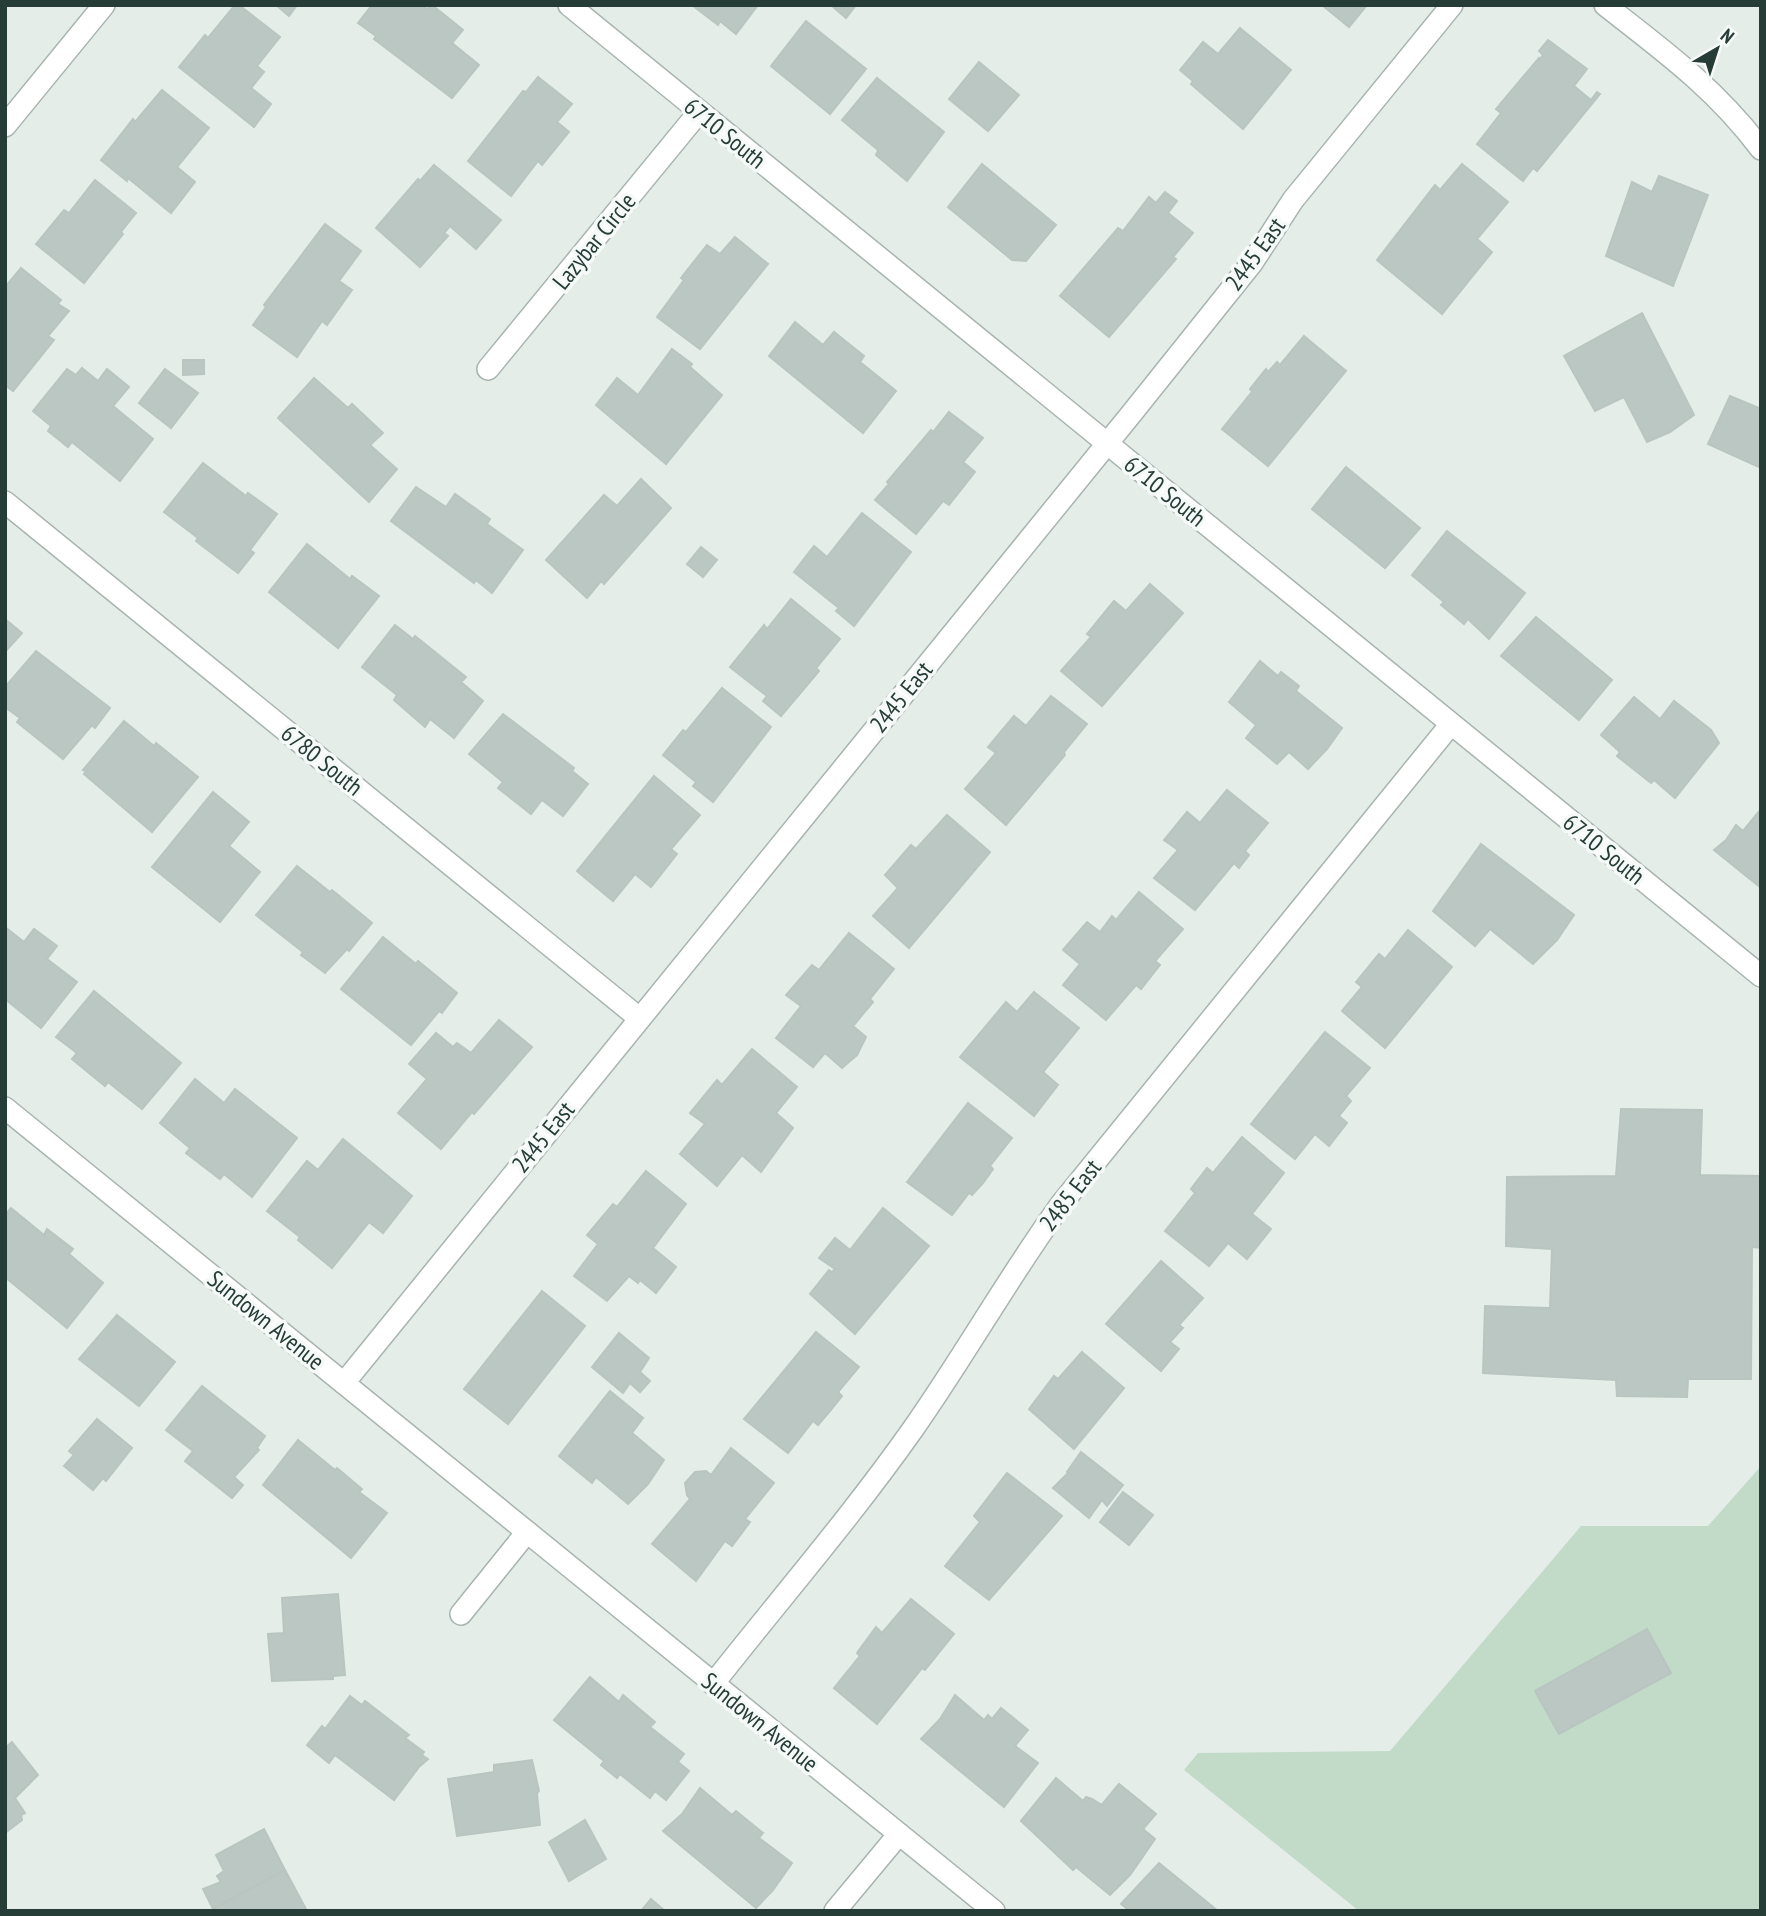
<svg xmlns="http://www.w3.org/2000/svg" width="1766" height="1916" font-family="'PT Sans Narrow',sans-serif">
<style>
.green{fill:#c1dbc8}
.building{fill:#bbc7c2;stroke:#b8c5c0;stroke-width:2}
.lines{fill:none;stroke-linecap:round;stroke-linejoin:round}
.street-casing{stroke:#a8b4b0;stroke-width:24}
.street{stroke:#fff;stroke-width:21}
.labels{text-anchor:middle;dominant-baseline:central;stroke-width:7;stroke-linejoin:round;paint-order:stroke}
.street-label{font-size:24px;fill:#263c37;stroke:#f5f9f7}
</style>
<rect width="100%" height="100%" fill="#e5ede9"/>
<!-- green -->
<polygon class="green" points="1761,1466 1761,1911 1359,1911 1184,1770 1198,1753 1390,1751 1581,1526 1708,1526"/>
<!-- building -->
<g class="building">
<polygon points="235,5 239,5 280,37 257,66 264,72 251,88 271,104 254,127 179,67 205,35 208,38"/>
<polygon points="276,5 297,5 289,16"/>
<polygon points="372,5 422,5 427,9 432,5 463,30 452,43 479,65 452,98 374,39 376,36 358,23"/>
<polygon points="692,5 758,5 736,34 720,21 718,25"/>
<polygon points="831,5 856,5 846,18"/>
<polygon points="1322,5 1367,5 1349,27"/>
<polygon points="806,21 866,69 830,114 771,66"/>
<polygon points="1240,28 1291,70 1243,129 1191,84 1193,81 1180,70 1203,42 1218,54"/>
<polygon points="1548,40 1587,69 1574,86 1591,100 1597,92 1600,94 1537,171 1533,168 1523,181 1477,144 1501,113 1496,109 1539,58 1540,59 1543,55 1539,51"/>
<polygon points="979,62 1019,95 988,131 949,99"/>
<polygon points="538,77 572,104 557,122 569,132 542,165 538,161 511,196 468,161 523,91 526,92"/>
<polygon points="877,78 944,132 907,181 876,155 878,150 842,120"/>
<polygon points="162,90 209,128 177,167 195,182 171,213 128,178 127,181 101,160 133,119 135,122"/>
<polygon points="982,164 1056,225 1026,261 1012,260 948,207"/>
<polygon points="1462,164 1508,202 1477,239 1492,252 1442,314 1377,260 1435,185 1440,190"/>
<polygon points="434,165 501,220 476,249 450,226 444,233 448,236 420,267 376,228 418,179 420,181"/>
<polygon points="1659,176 1708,195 1673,286 1606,256 1632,182 1652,192"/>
<polygon points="95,180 136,213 121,232 123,234 84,283 36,244 64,210 69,213"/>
<polygon points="1165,192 1177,201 1168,213 1193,233 1173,257 1176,259 1109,337 1060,296 1118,228 1123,231 1149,197 1156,203"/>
<polygon points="325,224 361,251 339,281 352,290 327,325 322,321 297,357 253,325 266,307 264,305"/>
<polygon points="735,237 768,264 700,349 657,317 684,280 681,278 707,245 720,254"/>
<polygon points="21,268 61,300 58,304 69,311 48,336 54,340 13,391 5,385 5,287"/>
<polygon points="1642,313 1694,415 1670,432 1647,442 1624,397 1595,411 1564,356"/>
<polygon points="795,322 823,345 834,332 864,356 860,362 896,391 863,433 769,356"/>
<polygon points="1304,336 1346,371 1268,466 1222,429 1252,392 1250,389 1266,369 1268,372 1277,362 1280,365"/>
<polygon points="672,349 692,364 690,367 722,395 666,464 596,405 617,378 638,395"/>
<polygon points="183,360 204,360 204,374 183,375"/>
<polygon points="82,368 98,381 107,369 129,387 113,406 153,439 120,481 72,442 68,447 48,431 51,426 33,411 67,369 76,375"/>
<polygon points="165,369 198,393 171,428 139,403"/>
<polygon points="314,378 348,408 352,404 383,433 370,445 397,469 369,502 278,418"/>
<polygon points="1730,396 1761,409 1761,468 1708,444"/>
<polygon points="949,412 983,438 963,462 975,472 949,505 943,501 916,534 875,500 889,484 887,482 931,430 933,432"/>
<polygon points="203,463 246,496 248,493 277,514 250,550 254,553 238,573 196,541 198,538 164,512"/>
<polygon points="1346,467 1420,528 1385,568 1312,509"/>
<polygon points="641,479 671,508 604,584 601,581 587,598 546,560 604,495 617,506"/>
<polygon points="416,487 446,507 455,494 490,519 487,524 523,550 492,593 476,580 474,583 391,521"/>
<polygon points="862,513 911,552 854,626 836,611 839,608 794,572 814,546 827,557"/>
<polygon points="1447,531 1525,593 1489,639 1468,619 1464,624 1441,605 1444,602 1412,575"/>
<polygon points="307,544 350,579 352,576 379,596 338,648 269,592"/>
<polygon points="701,547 717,560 703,577 687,564"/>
<polygon points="1150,584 1183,613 1102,706 1061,671 1091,637 1087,634 1114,601 1126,611"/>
<polygon points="791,599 840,639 816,668 819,671 781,716 763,701 767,696 730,667 764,625 767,629"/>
<polygon points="1536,617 1612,680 1579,720 1501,656"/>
<polygon points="5,619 22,633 5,652"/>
<polygon points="395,625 413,639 415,636 466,677 461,682 483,701 454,738 430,719 425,727 394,700 397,695 362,667"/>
<polygon points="36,651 110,708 95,728 92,725 63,759 17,722 20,718 5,707 5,687"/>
<polygon points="1260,661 1278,676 1281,672 1299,686 1296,691 1342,728 1327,749 1308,769 1289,752 1277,764 1246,738 1256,725 1229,702"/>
<polygon points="722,688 771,727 713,802 693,786 696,782 663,755 683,730 686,732"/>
<polygon points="1051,696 1087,724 1064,752 1065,755 1006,825 965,789 996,753 988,747 1014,716 1026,726"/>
<polygon points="1634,697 1660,719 1674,701 1711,730 1719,743 1675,798 1654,780 1651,783 1617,756 1620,752 1601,735"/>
<polygon points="503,714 574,768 572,771 588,784 563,816 542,800 531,814 498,788 503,782 469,754"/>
<polygon points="124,721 154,746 156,743 198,777 152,832 84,774 86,771 83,770"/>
<polygon points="654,776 700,815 671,849 677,854 651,887 635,874 613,901 577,871"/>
<polygon points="1227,790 1268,823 1245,851 1249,855 1239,868 1234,863 1195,910 1154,878 1178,850 1164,840 1187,812 1200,823"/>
<polygon points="213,792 249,822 229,846 260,872 220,922 152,867"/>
<polygon points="1761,809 1761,888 1714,850 1726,840 1736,825 1743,831"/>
<polygon points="947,815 990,852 909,948 873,916 898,888 885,875 911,845 916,849"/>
<polygon points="1481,844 1574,915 1557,940 1533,964 1490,929 1475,946 1433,911"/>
<polygon points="297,866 330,892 332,890 372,923 349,951 347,949 325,973 301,955 303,952 256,915"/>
<polygon points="1139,892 1183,929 1155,961 1160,965 1141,989 1136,985 1106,1020 1063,985 1080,964 1063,950 1087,922 1100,932 1112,916 1116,920"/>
<polygon points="5,927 24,942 34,929 57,946 47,959 77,982 41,1028 5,999"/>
<polygon points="1408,930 1452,967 1385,1048 1342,1011 1362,987 1356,982 1379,954 1385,959"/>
<polygon points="849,933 894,969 870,999 873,1002 853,1026 866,1037 857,1055 842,1068 825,1053 813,1067 776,1038 801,1006 786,995 812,965 819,970"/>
<polygon points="383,937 416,964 418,961 457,993 442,1013 439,1011 411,1045 341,989"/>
<polygon points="94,991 181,1063 142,1109 108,1082 105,1086 72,1059 77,1053 56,1037"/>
<polygon points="1034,992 1079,1028 1043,1072 1058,1085 1034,1116 960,1057 1006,1002 1017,1012"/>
<polygon points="499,1020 532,1047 474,1114 472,1112 441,1149 398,1113 427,1079 409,1064 436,1033 453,1047 457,1043 471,1053"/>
<polygon points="1325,1032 1370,1068 1346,1096 1351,1101 1339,1116 1347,1123 1329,1146 1315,1134 1295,1159 1251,1124"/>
<polygon points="752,1049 797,1087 776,1113 793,1128 761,1172 742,1155 717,1186 680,1154 705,1124 690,1113 717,1080 722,1085"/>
<polygon points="195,1079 224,1103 235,1089 297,1138 252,1197 224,1174 220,1179 186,1153 190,1148 160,1123"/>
<polygon points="968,1103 1012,1138 990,1166 993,1169 983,1183 972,1195 969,1193 952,1215 907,1182"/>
<polygon points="1621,1109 1702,1110 1700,1175 1761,1176 1761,1248 1752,1247 1751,1379 1688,1379 1687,1397 1617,1396 1616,1380 1483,1373 1485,1306 1550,1308 1552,1249 1506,1246 1507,1177 1616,1176"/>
<polygon points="1242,1137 1284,1173 1252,1214 1271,1229 1247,1259 1228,1243 1209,1266 1165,1231 1195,1193 1191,1189 1207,1168 1213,1173"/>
<polygon points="343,1139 412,1196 383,1233 369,1222 332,1268 298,1240 300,1237 267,1211 307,1161 318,1170"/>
<polygon points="646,1171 686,1204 653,1248 676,1267 656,1293 640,1280 638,1283 629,1276 607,1301 574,1276 598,1244 587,1235 613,1204 617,1207"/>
<polygon points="11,1208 44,1235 47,1229 73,1249 69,1254 103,1283 67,1328 5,1277 5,1215"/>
<polygon points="883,1208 929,1246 855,1334 810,1294 829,1270 832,1272 835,1269 819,1258 835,1238 850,1250"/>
<polygon points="1161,1261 1203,1298 1179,1325 1183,1328 1170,1342 1179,1349 1161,1371 1106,1324"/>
<polygon points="542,1291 585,1326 508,1424 464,1389"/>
<polygon points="117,1315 175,1362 139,1406 79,1359"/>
<polygon points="816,1332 859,1367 838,1392 842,1396 830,1411 818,1425 813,1421 788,1453 744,1419"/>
<polygon points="619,1333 649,1358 640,1372 650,1381 640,1392 630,1383 623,1393 592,1367"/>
<polygon points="1082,1352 1124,1388 1074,1449 1029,1409 1054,1376 1058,1379"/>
<polygon points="202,1386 265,1436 257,1448 259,1450 234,1477 243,1485 232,1498 185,1461 193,1451 166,1430"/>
<polygon points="610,1391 643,1418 632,1433 664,1460 648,1484 628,1504 596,1477 592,1483 559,1456"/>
<polygon points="97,1419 132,1448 106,1481 103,1478 93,1490 64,1466 74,1455 69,1451"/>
<polygon points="298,1440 335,1470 337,1468 362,1489 359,1492 387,1513 351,1558 263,1485"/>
<polygon points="731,1448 774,1483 745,1519 750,1522 732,1546 725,1541 696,1581 652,1544 690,1499 687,1495 685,1483 695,1472 706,1471 711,1475"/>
<polygon points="1081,1452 1123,1485 1107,1506 1102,1500 1089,1518 1053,1488 1068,1473 1067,1472"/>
<polygon points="1007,1473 1062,1516 989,1600 945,1566 980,1522 974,1516"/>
<polygon points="1123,1492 1153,1515 1129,1545 1100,1522"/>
<polygon points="338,1594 345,1675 333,1676 333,1679 272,1681 268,1634 284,1633 282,1598"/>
<polygon points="911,1599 954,1634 925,1670 922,1668 877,1724 834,1688 860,1656 857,1653 876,1627 882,1633"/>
<polygon points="1647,1629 1671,1673 1559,1734 1535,1691"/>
<polygon points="590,1677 619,1702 623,1695 655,1722 650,1727 684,1754 678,1762 689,1771 666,1800 655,1791 650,1798 620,1774 617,1778 601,1765 604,1761 554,1720"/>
<polygon points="955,1695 984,1720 988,1715 992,1719 1001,1708 1028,1730 1015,1746 1038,1763 1004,1807 921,1739 940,1719"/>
<polygon points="350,1696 362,1705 365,1701 409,1735 405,1738 424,1752 422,1755 428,1759 419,1767 394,1800 335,1755 329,1763 307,1745 322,1726 325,1729"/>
<polygon points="12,1742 38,1775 15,1798 25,1813 21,1815 22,1820 5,1833 5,1748"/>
<polygon points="532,1760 539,1791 537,1793 540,1825 457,1836 448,1779 494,1772 494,1765"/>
<polygon points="1056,1778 1083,1801 1086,1797 1092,1799 1100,1804 1098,1806 1100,1807 1119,1784 1156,1814 1143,1829 1155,1839 1130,1875 1110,1895 1076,1867 1073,1870 1021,1821"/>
<polygon points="700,1788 732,1815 736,1811 763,1833 759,1838 792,1863 773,1890 756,1908 663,1831 682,1814"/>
<polygon points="585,1820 606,1859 569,1881 549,1842"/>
<polygon points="264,1829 285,1870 213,1909 203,1889 221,1882 217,1876 224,1871 216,1855"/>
<polygon points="1159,1863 1218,1911 1130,1911 1121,1904"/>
<polygon points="285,1870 307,1911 214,1911 213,1909"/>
<polygon points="651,1899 665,1911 641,1911"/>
</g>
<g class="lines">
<defs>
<g id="street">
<polyline points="569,5 1761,976"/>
<path d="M1605,5C1664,51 1716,89 1761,149"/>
<polyline points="5,126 104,5"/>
<polyline points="488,369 699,112"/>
<polyline points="5,502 639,1018"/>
<polyline points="5,1108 994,1911"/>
<polyline points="344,1383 1132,413 1252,263 1293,200 1452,5"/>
<polyline points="461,1614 527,1532"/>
<path d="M713,1684C780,1599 851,1517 913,1429C965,1355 1009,1276 1062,1203L1451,724"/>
<polyline points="835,1911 899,1834"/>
</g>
</defs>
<!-- street casing -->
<use href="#street" class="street-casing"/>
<!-- street -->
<use href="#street" class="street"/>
</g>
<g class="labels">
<!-- street labels -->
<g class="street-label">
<text transform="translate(725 133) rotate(39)">6710 South</text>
<text transform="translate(594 241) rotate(-51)">Lazybar Circle</text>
<text transform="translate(1255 254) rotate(-54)">2445 East</text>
<text transform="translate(1165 491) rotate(39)">6710 South</text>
<text transform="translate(901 697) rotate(-51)">2445 East</text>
<text transform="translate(322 760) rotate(39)">6780 South</text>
<text transform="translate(1604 849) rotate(39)">6710 South</text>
<text transform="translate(543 1137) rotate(-51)">2445 East</text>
<text transform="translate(1070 1195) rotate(-52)">2485 East</text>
<text transform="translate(266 1320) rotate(39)">Sundown Avenue</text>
<text transform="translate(760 1722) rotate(39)">Sundown Avenue</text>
</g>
</g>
<!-- border -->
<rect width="1766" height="1916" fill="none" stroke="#263c37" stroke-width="14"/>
<!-- north arrow -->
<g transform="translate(1717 49) rotate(39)" stroke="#f5f9f7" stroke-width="5" paint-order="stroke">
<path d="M0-5L12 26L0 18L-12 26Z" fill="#263c37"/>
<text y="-10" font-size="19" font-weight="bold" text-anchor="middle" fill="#263c37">N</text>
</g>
</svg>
